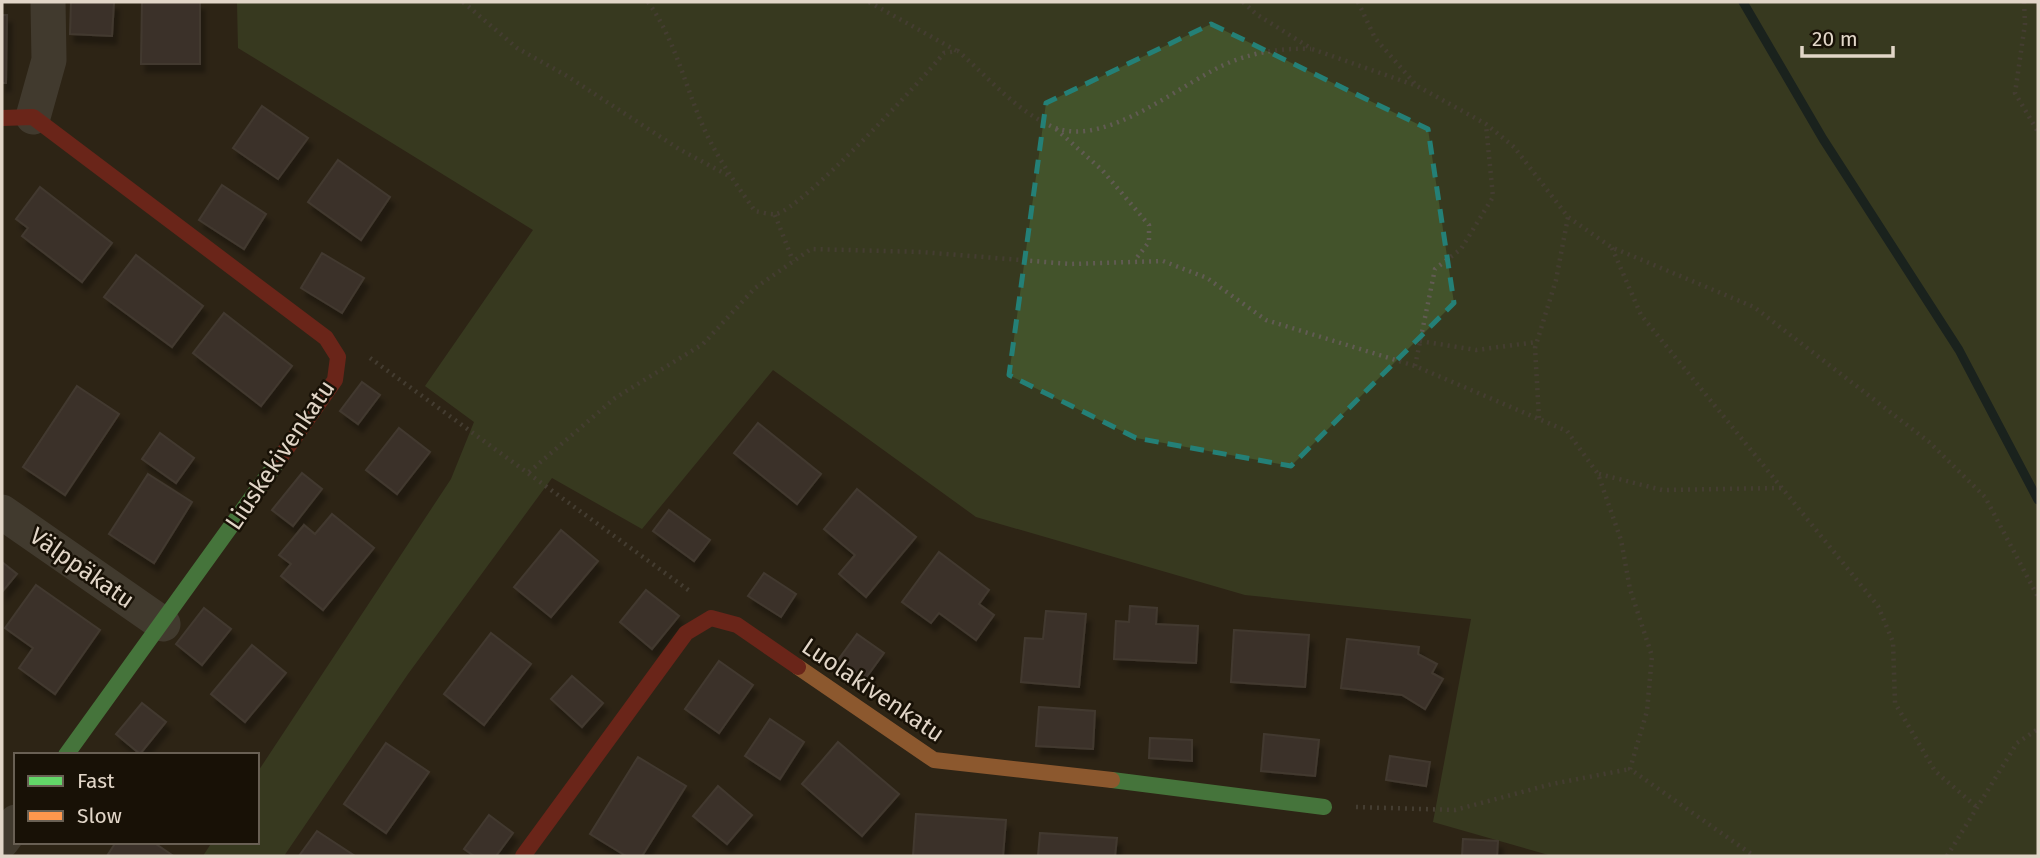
<svg xmlns="http://www.w3.org/2000/svg" width="2040" height="858" font-family="'Fira Sans',sans-serif">
<style>
.green{fill:#43532b}
.lines{fill:none;stroke-linecap:round;stroke-linejoin:round}
.stream{stroke:#041f27;stroke-width:9}
.building{fill:#4d4141;stroke:#5c5350;stroke-width:2;filter:url(#shadow)}
.path{stroke:#615b53;stroke-width:4.5;stroke-dasharray:2 5;stroke-linecap:butt}
.street{stroke:#5a564d;stroke-width:35}
.fast{stroke:#63d668;stroke-width:16}
.slow{stroke:#ff974d;stroke-width:16}
.jam{stroke:#b3261e;stroke-width:16}
.marked{fill:none;stroke:#248077;stroke-width:5;stroke-dasharray:14 9;stroke-linejoin:round}
.labels{text-anchor:middle;dominant-baseline:central;stroke-width:5;stroke-linejoin:round;paint-order:stroke}
.street-label{font-size:24px;fill:#e2d6c8;stroke:#181106}
</style>
<defs>
<filter id="shadow"><feDropShadow dx="4.5" dy="8" stdDeviation="2" flood-color="#0009"/></filter>
</defs>
<rect width="100%" height="100%" fill="#2d2416"/>
<!-- green -->
<polygon class="green" points="237,2 2038,2 2038,856 1552,856 1433,822 1471,619 1245,595 976,517 773,370 642,529 552,478 408,674 284,856 203,856 212,842 257,842 257,773 451,479 474,422 425,386 533,230 238,48"/>
<g class="lines">
<!-- stream -->
<polyline class="stream" points="1743,2 1823,139 1959,350 2038,500"/>
</g>
<!-- building -->
<g class="building">
<polygon points="71,2 114,2 112,36 70,34"/>
<polygon points="142,2 200,2 200,64 141,64"/>
<polygon points="2,15 7,15 6,83 2,83"/>
<polygon points="262,106 308,138 278,179 233,148"/>
<polygon points="338,160 390,197 361,240 308,202"/>
<polygon points="222,185 266,214 244,249 199,220"/>
<polygon points="40,187 112,243 82,282 22,236 28,228 16,219"/>
<polygon points="322,253 364,278 342,313 301,288"/>
<polygon points="136,255 203,306 172,347 104,297"/>
<polygon points="224,313 292,366 261,406 193,353"/>
<polygon points="362,382 380,395 358,424 340,411"/>
<polygon points="77,386 119,414 65,495 23,467"/>
<polygon points="758,423 821,474 797,504 734,453"/>
<polygon points="399,428 430,452 397,494 366,470"/>
<polygon points="160,433 194,458 176,483 142,459"/>
<polygon points="302,473 322,489 293,526 272,510"/>
<polygon points="148,474 192,502 154,563 109,534"/>
<polygon points="857,489 916,537 866,597 839,574 855,555 824,529"/>
<polygon points="669,510 710,540 694,561 653,531"/>
<polygon points="332,514 374,548 323,610 281,576 291,564 279,555 304,525 315,534"/>
<polygon points="561,530 598,561 551,617 514,587"/>
<polygon points="939,552 989,590 979,604 994,615 976,640 939,613 931,623 902,602"/>
<polygon points="2,562 17,574 2,592"/>
<polygon points="764,573 796,594 781,617 748,596"/>
<polygon points="36,585 100,630 55,694 19,668 33,648 5,628"/>
<polygon points="646,590 679,616 652,649 620,622"/>
<polygon points="1130,606 1157,608 1156,624 1198,626 1196,663 1114,659 1116,621 1129,622"/>
<polygon points="204,608 231,629 202,665 176,644"/>
<polygon points="1046,611 1086,614 1079,687 1021,682 1025,638 1043,639"/>
<polygon points="1234,630 1309,635 1305,687 1231,682"/>
<polygon points="491,633 531,664 484,725 444,694"/>
<polygon points="857,634 884,653 865,679 838,660"/>
<polygon points="1347,639 1419,647 1418,654 1437,664 1432,673 1443,679 1425,709 1402,695 1341,688"/>
<polygon points="252,645 286,673 245,722 211,694"/>
<polygon points="719,661 753,685 719,733 685,709"/>
<polygon points="572,676 603,703 582,727 551,699"/>
<polygon points="142,703 166,722 140,754 116,734"/>
<polygon points="1039,707 1095,711 1093,749 1036,746"/>
<polygon points="770,719 804,742 780,779 745,756"/>
<polygon points="1264,734 1319,740 1315,776 1261,771"/>
<polygon points="1150,738 1192,740 1192,761 1149,758"/>
<polygon points="838,742 899,794 862,836 802,784"/>
<polygon points="386,743 429,772 386,833 344,804"/>
<polygon points="1390,756 1430,762 1426,786 1386,780"/>
<polygon points="638,757 686,786 642,856 626,856 590,834"/>
<polygon points="718,786 752,815 727,844 693,816"/>
<polygon points="916,814 1006,820 1003,856 913,856"/>
<polygon points="489,815 513,833 496,856 474,856 464,849"/>
<polygon points="317,831 355,856 299,856"/>
<polygon points="1040,833 1117,838 1115,856 1038,856"/>
<polygon points="1463,839 1498,841 1497,856 1462,856"/>
<polygon points="116,842 153,842 172,855 107,856"/>
</g>
<g class="lines">
<!-- path -->
<g class="path">
<polyline points="463,2 517,48 567,76 679,149 731,177"/>
<path d="M648,2C677,42 686,92 708,137C721,163 738,187 755,211C761,212 770,215 776,214C802,209 922,80 944,53L958,51C989,78 1015,110 1053,127C1107,150 1185,79 1233,61C1260,51 1283,48 1311,49"/>
<polyline points="869,2 957,51"/>
<polyline points="1243,2 1256,14 1312,49 1417,86 1486,124 1514,147 1568,217 1611,247 1754,307 1929,442 1985,497 2038,597"/>
<polyline points="1358,2 1375,38 1416,85"/>
<polyline points="2024,2 2025,24 2015,93 2038,132"/>
<polyline points="1056,129 1102,170 1149,225 1149,242 1135,260"/>
<polyline points="775,215 793,261"/>
<polyline points="1612,248 1641,315 1878,606 1893,642 1895,703 1935,771 1979,809"/>
<polyline points="1420,341 1476,350 1537,342"/>
<polyline points="370,358 691,592"/>
<polyline points="1415,366 1435,269 1461,249 1493,197 1486,125"/>
<polyline points="1539,418 1535,348 1556,280 1568,217"/>
<polyline points="529,472 615,398 703,344 755,288 811,249 921,252 1070,264 1163,261 1207,278 1266,320 1415,366 1567,431 1598,474 1621,540 1630,589 1652,656 1647,711 1630,769 1754,856"/>
<polyline points="1599,474 1662,490 1781,488"/>
<polyline points="1356,807 1455,810 1552,784 1630,769"/>
<polyline points="1947,856 2017,743 2038,729"/>
</g>
<!-- street -->
<g class="street">
<polyline points="33,117 49,60 48,2"/>
<polyline points="2,512 163,624"/>
<polyline points="2,841 16,822"/>
</g>
<!-- fast -->
<g class="fast">
<polyline points="66,755 278,461"/>
<polyline points="1112,780 1324,807"/>
</g>
<!-- slow -->
<polyline class="slow" points="798,667 934,760 1112,780"/>
<!-- jam -->
<g class="jam">
<polyline points="2,118 33,117 326,338 338,357 335,380 278,461"/>
<polyline points="523,856 686,633 711,618 737,625 798,667"/>
</g>
</g>
<!-- marked area -->
<path d="M0 0H2040V858H0ZM1211,24L1428,129L1454,303L1291,466L1136,438L1009,375L1046,103Z" fill="#2d2416" fill-opacity=".55" fill-rule="evenodd"/>
<path class="marked" d="M1211,24L1428,129L1454,303L1291,466L1136,438L1009,375L1046,103Z"/>
<g class="labels">
<!-- street labels -->
<g class="street-label">
<text transform="translate(280 455) rotate(-56)">Liuskekivenkatu</text>
<text transform="translate(82 568) rotate(35)">Välppäkatu</text>
<text transform="translate(873 690) rotate(34)">Luolakivenkatu</text>
</g>
</g>
<!-- border -->
<rect width="2040" height="858" fill="none" stroke="#e2d6c8" stroke-width="7"/>
<!-- legend -->
<rect x="14" y="753" width="245" height="91" fill="#181106" stroke="#696054" stroke-width="2"/>
<rect x="28" y="776" width="35" height="10" fill="#63d668" stroke="#696054" stroke-width="2"/>
<text x="77" y="788" font-size="21" fill="#e2d6c8">Fast</text>
<rect x="28" y="811" width="35" height="10" fill="#ff974d" stroke="#696054" stroke-width="2"/>
<text x="77" y="823" font-size="21" fill="#e2d6c8">Slow</text>
<!-- scale -->
<path d="M1802 46v10h91v-10" fill="none" stroke="#e2d6c8" stroke-width="3.5"/>
<text x="1812" y="46" font-size="21" fill="#e2d6c8" stroke="#181106" stroke-width="5" paint-order="stroke">20 m</text>
</svg>
